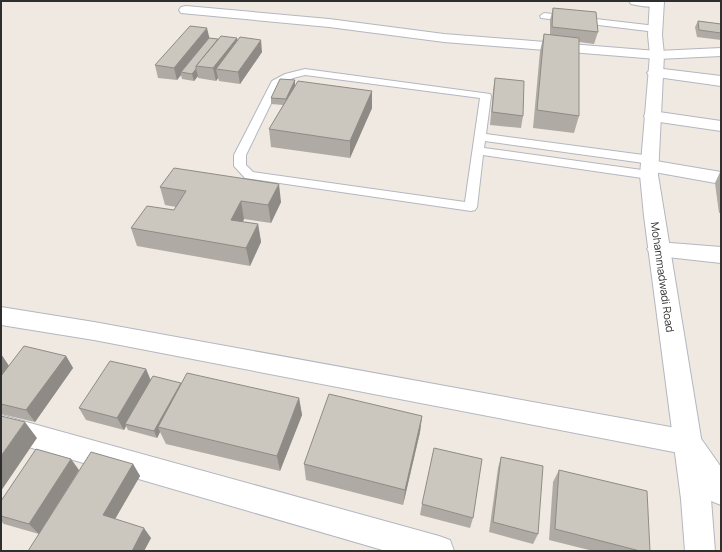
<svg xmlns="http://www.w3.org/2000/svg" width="722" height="552" font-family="Manrope,sans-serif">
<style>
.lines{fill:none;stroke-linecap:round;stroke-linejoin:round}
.service-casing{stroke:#b4b7c1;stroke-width:2}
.minor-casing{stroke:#b4b7c1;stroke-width:2}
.secondary-casing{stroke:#b4b7c1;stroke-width:2}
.service{fill:#fff;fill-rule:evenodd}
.minor{fill:#fff;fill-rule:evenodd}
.secondary{fill:#fff;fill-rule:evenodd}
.wall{fill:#afaba4}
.shaded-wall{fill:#8e8b86}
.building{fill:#cbc7bf;stroke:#8e8b86}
.labels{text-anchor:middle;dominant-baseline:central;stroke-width:4;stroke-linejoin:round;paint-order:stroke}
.street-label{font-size:11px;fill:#2e2e2e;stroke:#fff}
</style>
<rect width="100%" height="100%" fill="#efe9e1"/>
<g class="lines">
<defs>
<g id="service">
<polygon points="544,13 656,26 661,29 656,32 541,18 540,16"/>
<path d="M305,69L490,94L491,96L486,134L651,156L655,157L657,160L655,163L651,164L485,141L484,148L649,171L653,172L655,175L653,178L649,179L483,155L477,207L475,210L471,211L245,178L234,166V155L272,81L285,74ZM305,75L480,98L465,202L253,172L246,165V155L280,85L293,78Z"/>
</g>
<g id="minor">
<path d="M629,1H662L664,3L662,6C653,8 640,6 631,4Z"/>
<polygon points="186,6 329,19 444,34 657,51 721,48 721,56 657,59 444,42 329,27 181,13 179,10 181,7"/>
<polygon points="655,68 721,76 721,86 650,76 647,73 650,70"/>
<polygon points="652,111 721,121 721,131 646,120 644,116 646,112"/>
<polygon points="650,160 721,172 721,184 643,170 641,166 643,162"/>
<polygon points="658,242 721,247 721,263 658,256 651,254 647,249 651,244"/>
<polygon points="1,307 94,322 687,430 697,433 721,467 721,505 711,501 679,453 94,340 1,325"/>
<polygon points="1,415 439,536 450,540 454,551 386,551 1,439"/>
</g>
<polygon id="secondary" points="650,1 664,1 662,35 664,55 658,175 711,499 715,551 685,551 681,499 644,216 640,175 650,55 648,35"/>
</defs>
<!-- service casing -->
<use href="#service" class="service-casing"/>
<!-- minor casing -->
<use href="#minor" class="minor-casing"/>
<!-- secondary casing -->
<use href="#secondary" class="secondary-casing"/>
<!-- service -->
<use href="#service" class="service"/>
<!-- minor -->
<use href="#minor" class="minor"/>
<!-- secondary -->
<use href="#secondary" class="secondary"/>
</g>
<!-- wall -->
<g class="wall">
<polygon points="553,8 598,32 594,44 579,42 579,116 574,133 533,128 540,51 544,34 550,35 550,20"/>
<polygon points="698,21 721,24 721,40 697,37 695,27"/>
<polygon points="209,38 218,39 237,38 238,41 262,52 240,84 219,81 218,78 216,81 198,78 198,76 194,81 182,79 181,75 177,80 158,78 155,65"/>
<polygon points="495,78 523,116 521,128 490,125 493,91"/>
<polygon points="295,80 295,86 372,91 372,108 350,158 271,147 269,129 283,105 271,104 271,98"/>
<polygon points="721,170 721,213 719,213 715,183"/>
<polygon points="160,187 281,202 271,223 244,219 243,222 258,224 261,242 250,266 137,246 131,228 174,210 176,207 165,205"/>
<polygon points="1,354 9,366 66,356 73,368 35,422 1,414"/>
<polygon points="146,369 151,380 299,398 302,415 280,471 166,444 160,432 157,438 128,430 126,426 124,430 86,420 79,408"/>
<polygon points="422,416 420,432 403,505 306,480 304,464"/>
<polygon points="501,457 538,534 533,544 489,532 498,468"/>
<polygon points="133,464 140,476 115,519 151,538 144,551 28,551 39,534 4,524 1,521 1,501 79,470 52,513"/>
<polygon points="559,470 650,551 593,551 549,540 553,482"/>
<polygon points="422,504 473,518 470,528 420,515"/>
</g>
<!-- shaded-wall -->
<g class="shaded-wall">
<polygon points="207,28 210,40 181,72 181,75 177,80 174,68"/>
<polygon points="237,38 239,50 216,69 218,78 216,81 213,68"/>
<polygon points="261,40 262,52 240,84 238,72"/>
<polygon points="196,69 198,76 194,81 192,74"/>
<polygon points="295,80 295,87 287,106 286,99"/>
<polygon points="372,91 372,108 350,158 350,141"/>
<polygon points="279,184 281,202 271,223 268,205"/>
<polygon points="241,201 244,219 234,238 231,220"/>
<polygon points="258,224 261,242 250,266 246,248"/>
<polygon points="1,354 9,366 1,377"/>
<polygon points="66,356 73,368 35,422 26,410"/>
<polygon points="146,369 151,382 125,424 126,426 124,430 117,418"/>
<polygon points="181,383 183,390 158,427 160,432 157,438 154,431"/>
<polygon points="299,398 302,415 280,471 277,456"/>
<polygon points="422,416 420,432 403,505 405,490"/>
<polygon points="25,422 37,438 1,491 1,456"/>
<polygon points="71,459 79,470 39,534 29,524"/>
<polygon points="133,464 140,476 111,526 103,515"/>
<polygon points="144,528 151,538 144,551 132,551"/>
</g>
<!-- building -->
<g class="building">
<polygon points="553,8 596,12 598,32 552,27"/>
<polygon points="698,21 721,24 721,33 699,30"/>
<polygon points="190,26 207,28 174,68 155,65"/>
<polygon points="544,34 579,38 579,116 537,110"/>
<polygon points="221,36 237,38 213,68 196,66"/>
<polygon points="240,37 261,40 238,72 216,69"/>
<polygon points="209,38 218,39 196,66 196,69 192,74 181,72"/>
<polygon points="495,78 524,81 523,116 492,112"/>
<polygon points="280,79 295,80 286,99 271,98"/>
<polygon points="298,81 372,91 350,141 269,129"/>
<polygon points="174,168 279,184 268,205 241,201 231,220 258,224 246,248 131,228 147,206 174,210 186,191 160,187"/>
<polygon points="24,346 66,356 26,410 1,404 1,376"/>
<polygon points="110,361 146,369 117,418 79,408"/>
<polygon points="187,373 299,398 277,456 158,427"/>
<polygon points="153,376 181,383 154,431 125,424"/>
<polygon points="329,394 422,416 405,490 304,464"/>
<polygon points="1,416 25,422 1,456"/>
<polygon points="434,448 482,459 473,518 422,504"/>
<polygon points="36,449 71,459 29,524 1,516 1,501"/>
<polygon points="91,452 133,464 103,515 144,528 132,551 28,551"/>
<polygon points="501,457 543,466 538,534 493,522"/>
<polygon points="559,470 647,491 650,551 640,551 555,529"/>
</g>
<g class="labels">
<!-- street labels -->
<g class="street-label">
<text transform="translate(663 277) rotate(82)">Mohammadwadi Road</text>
</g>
</g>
<!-- border -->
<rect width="722" height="552" fill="none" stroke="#2e2e2e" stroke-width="4"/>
</svg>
